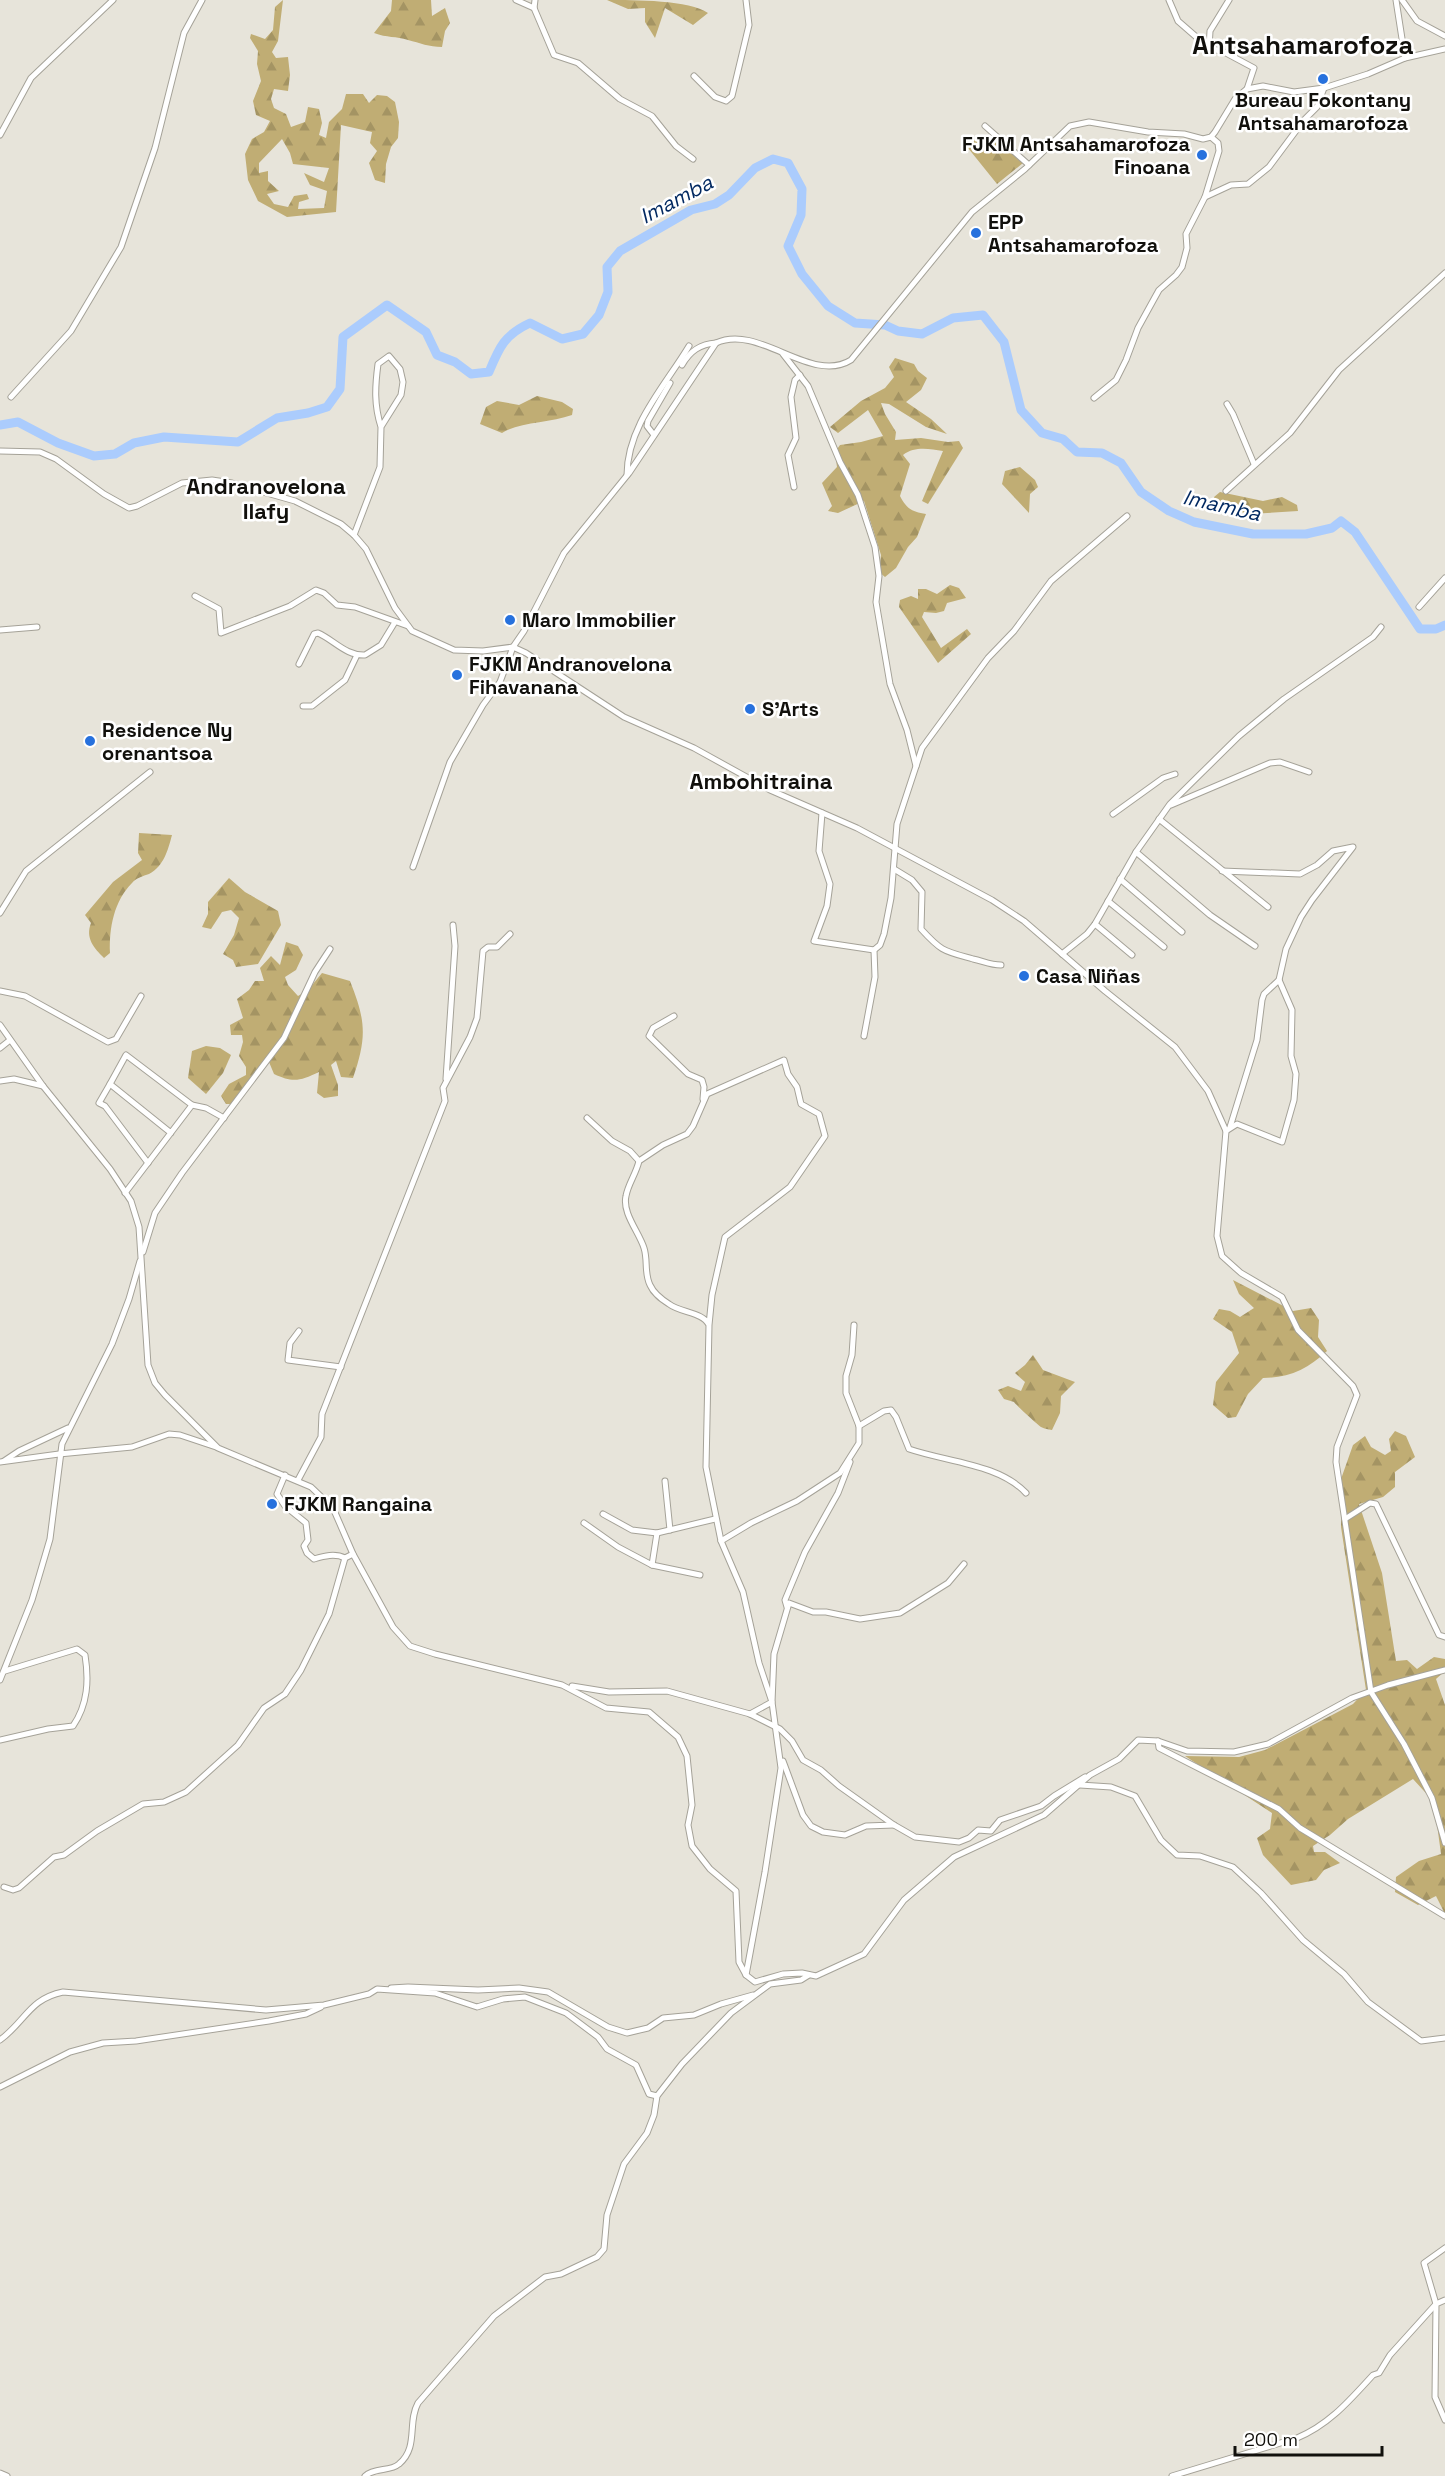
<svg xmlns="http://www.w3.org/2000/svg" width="1445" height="2476" font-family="'Space Grotesk',sans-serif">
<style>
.forest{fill:url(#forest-firs);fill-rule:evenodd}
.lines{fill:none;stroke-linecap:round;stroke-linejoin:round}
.river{stroke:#abccfd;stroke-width:9}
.minor-casing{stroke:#a5a298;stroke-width:7}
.minor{stroke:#fff;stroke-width:5}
.poi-dot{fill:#2771dd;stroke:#fff;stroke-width:2}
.labels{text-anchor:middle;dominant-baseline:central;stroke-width:5;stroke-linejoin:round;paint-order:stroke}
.poi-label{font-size:20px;font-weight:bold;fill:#11100c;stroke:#fff;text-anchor:start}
.water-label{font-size:21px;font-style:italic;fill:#022961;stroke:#fff}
.quarter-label{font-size:22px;font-weight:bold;fill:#11100c;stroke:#fff}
.district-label{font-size:26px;font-weight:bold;fill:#11100c;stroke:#fff}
</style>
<defs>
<pattern id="forest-firs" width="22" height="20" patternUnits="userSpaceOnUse" patternTransform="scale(1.5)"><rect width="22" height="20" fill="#c0ad74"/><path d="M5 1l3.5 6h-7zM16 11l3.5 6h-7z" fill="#a49463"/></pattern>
</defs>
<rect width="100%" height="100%" fill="#e7e4da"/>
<!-- forest -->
<g class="forest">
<path d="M283,0L278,41L272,52L276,58L288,57L290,75L288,91L274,89L271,99L274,108L286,114L291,127L305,122L308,107L319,109L322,123L319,135L326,138L329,122L342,109L346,94H363L369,103L377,95L387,96L395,102L399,122L398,138L391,147L386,164L385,183L375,180L369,163L377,151L370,143L372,132L341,125L336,212L287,217L258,201L248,180L245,154L252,139L264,132L270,121L256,115L253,101L261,81L257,64L258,51L250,38L251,34L265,39L273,30L275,7ZM282,139L290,153L293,164L329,168L324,182L304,173L310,185L327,191L324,208L298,209L299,202L309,199L307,194L294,196L288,207L274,204L267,194L279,191L268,181V171L259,173V163Z"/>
<path d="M392,0H431L432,16L445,8L450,23L445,31L442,47C429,47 420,43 408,40C396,36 387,38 374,33L391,11Z"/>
<path d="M607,0C635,0 690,0 708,13L693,25L665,8L655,38L645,22V8L628,9Z"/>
<polygon points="976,138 989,143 996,138 1023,163 997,184 968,148"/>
<path d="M895,358L914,364L918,371L927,378L921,390L906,402L931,419L947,434L926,427L889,404L881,403L885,414L896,432L895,440L921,438L948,442L959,441L963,448L928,504L922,501L943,451C929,449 915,446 903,455L910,464L900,496C906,508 912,512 926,514L917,537L908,547L896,568L885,577L879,572L881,555L864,501L838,513L828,511L832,506L822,483L837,467L835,452L840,445L861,442L883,436L868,410L838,433L830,427L861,401L885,388L894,377L889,367Z"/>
<path d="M537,396L562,402L573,409L572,415C550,423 519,422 502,433L480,424L486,407L497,401L519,405Z"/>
<polygon points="1020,467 1035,480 1038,487 1030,494 1029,513 1002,484 1005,471"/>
<polygon points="1220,492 1263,501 1282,497 1297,505 1298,511 1250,514 1214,505 1214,497"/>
<polygon points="950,585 959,588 966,598 947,603 944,611 936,613 924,612 922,617 941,648 967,629 971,634 938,663 899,607 900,600 911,596 918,599 918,589 926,589 937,594"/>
<path d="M139,833L172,835C168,850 164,866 149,874C143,876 136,878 132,883C114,901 109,928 110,953L104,958C94,948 85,938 91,923L85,915L113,882L142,860L138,853Z"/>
<polygon points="229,878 245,892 278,911 281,925 258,964 236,967 233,960 223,954 234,935 239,918 231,910 222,912 211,929 202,927 208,914 208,902"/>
<path d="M286,942L298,946L303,955L296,970L285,977L288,985L298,996L308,990L322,973L350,981C366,1021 367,1037 353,1078L341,1077L336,1061L331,1065L338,1085V1096L324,1098L317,1093L319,1072C300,1081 293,1083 274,1074L269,1062L237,1104H226L221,1096L229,1084L246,1075V1067L239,1056L243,1042L242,1035H231L230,1025L243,1018L237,999L249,990L255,981H264L260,968L271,956L280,965Z"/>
<polygon points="206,1046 220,1048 231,1055 223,1073 206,1094 188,1078 192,1051"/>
<path d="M1233,1280L1293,1311L1311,1308L1319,1320L1318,1337L1327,1351C1308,1369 1289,1378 1263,1378L1248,1394L1236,1417L1228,1418L1213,1405L1216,1382L1239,1353L1232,1332L1213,1319L1219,1309L1230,1311L1240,1317L1254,1308L1239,1294Z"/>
<path d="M1033,1355L1043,1370L1075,1382L1061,1396L1060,1413L1052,1430C1048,1429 1045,1429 1041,1427C1038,1425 1016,1405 1014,1402L1004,1399L998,1390L1008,1386L1021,1391L1025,1382L1015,1373L1025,1365Z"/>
<polygon points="1395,1431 1406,1436 1415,1457 1395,1472 1395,1487 1383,1497 1359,1504 1382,1573 1396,1661 1407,1660 1417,1669 1434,1657 1445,1659 1445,1671 1436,1679 1445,1705 1445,1914 1436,1896 1418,1905 1395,1892 1396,1877 1419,1861 1441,1854 1434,1802 1413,1779 1348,1819 1330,1835 1313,1846 1314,1852 1325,1852 1340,1863 1324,1870 1316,1880 1291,1885 1263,1855 1257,1838 1270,1829 1272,1813 1185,1756 1239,1757 1265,1750 1353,1704 1366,1690 1341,1527 1341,1479 1353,1445 1365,1436 1371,1447 1385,1455 1391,1451 1389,1439"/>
</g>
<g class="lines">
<!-- river -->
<path class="river" d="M0,425L18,422L58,443L94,456L115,454L134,443L164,437L238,442L277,418L308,413L327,407L340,389L343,337L387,305L426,332L437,355L455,362L471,374L489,372C499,348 504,335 530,323L562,339L583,334L599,315L608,292L607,267L620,251L691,210L715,204L729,195L755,168L773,159L788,163L802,189L801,215L788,246L802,274L828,306L855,323L885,325L898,331L922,334L953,318L983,315L1004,342L1021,410L1042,433L1063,439L1077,452L1102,453L1121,463L1141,492L1169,511L1194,522L1253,534H1306L1332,528L1341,521L1355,532L1420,629H1436L1445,625"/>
<defs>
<g id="minor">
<polyline points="516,0 534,8"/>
<polyline points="535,0 534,8 554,55 578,63 620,99 652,116 676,146 693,159"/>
<polyline points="1169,0 1178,21 1209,48"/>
<polyline points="1229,0 1210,31 1209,48 1224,52 1254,68 1247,89"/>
<polyline points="1396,0 1405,58"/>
<polyline points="1402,0 1417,21 1445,36"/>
<polyline points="694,76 715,97 726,101 732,96 749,25 746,0"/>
<polyline points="985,126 1029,165"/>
<polyline points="0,135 31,78 113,0"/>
<polyline points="1205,197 1219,151 1218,143 1211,137"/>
<polyline points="783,354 808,386 840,462 858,495 875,547 879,576 876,602 890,684 907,730 916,766"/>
<path d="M682,365C690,351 700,344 716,343"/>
<polyline points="11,397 71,331 121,247 155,148 184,33 202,0"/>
<polyline points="1094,398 1116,380 1126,360 1138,328 1154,299 1159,290 1176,275 1182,267 1187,248 1186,234 1205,197 1231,185 1248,184 1269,167 1304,120 1317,107 1324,88"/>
<polyline points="1227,404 1233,414 1254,464"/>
<polyline points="654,435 647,426 648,421 670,383"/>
<polyline points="0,451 40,452 56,459 104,494 129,508 137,506 182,483 212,480 232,483 295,501 341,524 354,535 366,549 395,608 412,631 454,650 483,651 513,647 526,653 624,717 694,748 770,790 857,828 992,900 1024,921 1105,991 1175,1047 1208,1091 1226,1131 1217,1236 1222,1256 1241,1273 1282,1297 1298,1330 1353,1386 1357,1395 1337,1447 1336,1462 1371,1692 1404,1744 1432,1798 1445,1843"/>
<path d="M627,475C627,426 665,386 689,346"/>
<polyline points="794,487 788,455 796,438 791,397 795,380 800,375"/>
<polyline points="1226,491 1290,433 1339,370 1445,273"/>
<path d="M354,535L380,467L381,427L401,395L403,382L400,369L389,356L378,364C375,387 374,405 381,427"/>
<polyline points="195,596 219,609 221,633 290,606 316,590 324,593 337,605 355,607 408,626"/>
<polyline points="1419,607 1445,578"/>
<polyline points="0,630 37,627"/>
<path d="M299,664L314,634L318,633C334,640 346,656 365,655L381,645L395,622"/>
<polyline points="303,706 312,706 345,680 357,655"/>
<polyline points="1171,805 1270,763 1280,762 1309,772"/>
<polyline points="822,813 819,851 830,884 827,906 814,941 874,950"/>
<polyline points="1113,814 1163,778 1175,774"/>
<polyline points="1159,819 1268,907"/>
<polyline points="1136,852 1210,915 1255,946"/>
<path d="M413,867L450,762L483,705L500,682L513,647L524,631L564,553L629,473L716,343C759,323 811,385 851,360L972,212L1025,169L1070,126L1089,122L1148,132L1184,134L1203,139L1211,137L1215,132L1235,99L1247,89L1263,86L1294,92L1324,88L1368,74L1405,58L1445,49"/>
<path d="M894,869L912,880L922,892L921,929C942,952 944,951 973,959C983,961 990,965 1001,965"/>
<polyline points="1222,871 1300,874 1317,865 1333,851 1353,847 1312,900 1301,917 1286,949 1279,980 1292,1010 1291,1056 1296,1074 1294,1100 1282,1142 1237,1124 1226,1131"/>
<polyline points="1120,879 1182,932"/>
<polyline points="1108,901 1164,947"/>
<polyline points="0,913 26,871 150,772"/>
<polyline points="1095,924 1132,955"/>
<polyline points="1062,954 1087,934 1095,924 1136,852 1170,804 1239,736 1284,699 1373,637 1381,627"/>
<polyline points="0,991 25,996 108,1042 116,1039 141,996"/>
<polyline points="674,1016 653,1028 649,1036 688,1074 702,1080 704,1087 703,1099"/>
<polyline points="0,1025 43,1086 110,1169 131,1201 139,1227 148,1365 155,1383 165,1395 218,1448 311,1487 333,1508 353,1554 393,1627 410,1646 435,1654 562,1685 606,1708 649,1712 678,1737 687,1756 692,1805 688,1825 692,1846 710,1869 736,1891 739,1962 746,1975 755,1982 783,1974 802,1973 816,1976 864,1954 904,1900 954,1857 1044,1815 1090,1775 1119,1759 1138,1740 1158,1741 1187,1751 1234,1752 1268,1744 1352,1698 1388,1685 1445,1670"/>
<polyline points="864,1036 875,977 874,950 880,945 884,934 891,898 897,824 922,748 988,658 1014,631 1051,581 1127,516"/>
<polyline points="0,1048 10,1040"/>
<polyline points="446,1079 455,946 453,925"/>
<polyline points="0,1081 14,1079 43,1086"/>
<polyline points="110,1084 99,1103 105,1106 148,1163"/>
<polyline points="192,1105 206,1108 224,1118"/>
<polyline points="587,1118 612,1141 630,1151 639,1161"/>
<polyline points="1230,1127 1257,1040 1262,1000 1264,994 1279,980"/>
<polyline points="125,1193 192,1105 126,1055 110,1084 171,1133"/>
<polyline points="143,1252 155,1213 182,1173 284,1038 315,972 330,949"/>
<path d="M709,1325L712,1295L725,1237L790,1187L825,1136L819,1114L801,1104L797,1087L788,1074L784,1060L707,1094L693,1126L687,1134L663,1145L639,1161C636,1174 628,1184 626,1196C622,1213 639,1232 644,1248C648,1260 644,1273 650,1285C654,1294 661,1299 669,1304C681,1313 703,1312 709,1325L706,1467L721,1541L743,1592L759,1663L772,1702L781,1768L765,1872L746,1975"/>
<polyline points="299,1331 290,1343 288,1360 341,1367"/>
<path d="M859,1426L884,1411L891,1410L896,1417L909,1449C947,1462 999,1464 1026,1493"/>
<polyline points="4,1461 19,1451 68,1428"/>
<polyline points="0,1462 59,1454 132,1447 169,1434 180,1435 216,1447"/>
<path d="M285,1475L277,1494L285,1506L306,1523L308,1540L304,1546L307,1553L314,1559C324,1556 335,1553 345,1558"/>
<polyline points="298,1480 321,1437 322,1414 445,1101 443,1088 470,1037 477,1018 483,951 488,947 497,947 510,934"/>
<polyline points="665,1481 670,1530"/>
<polyline points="603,1514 632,1530 657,1533 715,1519"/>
<polyline points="1345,1519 1370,1503 1376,1504 1439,1635 1445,1637"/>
<polyline points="584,1523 618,1547 652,1565 657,1533"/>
<polyline points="721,1541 751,1523 797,1501 840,1473 859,1443 859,1426 846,1393 846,1376 852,1355 854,1325"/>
<polyline points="652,1565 700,1575"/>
<polyline points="787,1607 785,1600 805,1552 838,1493 850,1462"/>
<polyline points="0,1680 32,1600 50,1539 62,1444 112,1344 129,1299 140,1261"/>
<polyline points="572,1686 609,1692 667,1691 750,1714 780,1729 792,1741 803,1760 821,1770 839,1786 894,1825 915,1837 959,1842 969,1838 978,1830 991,1831 1000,1820 1041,1806 1054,1796 1085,1777"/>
<polyline points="750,1714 772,1702 774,1654 789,1603 813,1612 826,1612 860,1619 900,1613 948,1583 964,1564"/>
<path d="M0,1740L48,1729L73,1726C88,1704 89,1680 85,1655L77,1649L5,1671"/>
<polyline points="1158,1741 1159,1748 1279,1809 1300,1828 1445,1916"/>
<polyline points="783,1761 803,1815 811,1826 823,1832 845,1835 866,1826 894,1825"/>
<polyline points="1080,1785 1111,1787 1135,1796 1161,1840 1177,1855 1200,1856 1233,1867 1261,1893 1303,1940 1344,1974 1368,2002 1421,2041 1445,2038"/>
<polyline points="4,1887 13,1890 19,1888 54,1857 64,1855 97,1831 143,1804 164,1802 186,1792 238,1745 264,1708 285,1694 301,1670 329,1614 345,1558 353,1554"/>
<polyline points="391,1988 408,1987 478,1990 519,1988 548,1992 608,2027 627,2033 648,2028 663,2018 694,2015 721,2004 753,1995"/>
<path d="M0,2040C26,2021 29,1999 63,1992L266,2010L324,2005L369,1994L377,1989L435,1993L477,2007L503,1999L525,1997L566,2013L598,2037L607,2049L636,2065L649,2094L657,2096"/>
<polyline points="0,2087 70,2052 103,2043 136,2041 269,2021 306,2014 321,2007"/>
<polyline points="1445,2300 1436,2304 1435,2397 1445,2420"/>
<polyline points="0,2473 7,2476"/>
<path d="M365,2476C375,2467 390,2472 399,2464C419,2447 407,2423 418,2403L494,2316L545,2277L561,2274L597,2257L604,2249L607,2215L624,2164L647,2133L654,2115L657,2096L682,2064L731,2013L770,1984L801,1980L809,1975"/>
<path d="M1172,2476L1297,2438C1329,2425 1350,2400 1373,2375L1379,2373L1390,2355L1436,2304L1424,2263L1445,2248"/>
</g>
</defs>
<!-- minor casing -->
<use href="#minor" class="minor-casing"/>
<!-- minor -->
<use href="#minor" class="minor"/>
</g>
<!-- markers -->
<g class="poi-dot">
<circle cx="1323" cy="79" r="6"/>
<circle cx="1202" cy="155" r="6"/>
<circle cx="976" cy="233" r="6"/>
<circle cx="510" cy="620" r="6"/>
<circle cx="457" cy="675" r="6"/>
<circle cx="750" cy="709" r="6"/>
<circle cx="90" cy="741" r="6"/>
<circle cx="1024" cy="976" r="6"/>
<circle cx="272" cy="1504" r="6"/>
</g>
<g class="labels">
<!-- poi labels -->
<g class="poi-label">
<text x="1323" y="100" text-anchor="middle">Bureau Fokontany<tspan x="1323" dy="23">Antsahamarofoza</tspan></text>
<text x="1190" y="144" text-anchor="end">FJKM Antsahamarofoza<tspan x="1190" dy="23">Finoana</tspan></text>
<text x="988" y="222">EPP<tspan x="988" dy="23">Antsahamarofoza</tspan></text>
<text x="522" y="620">Maro Immobilier</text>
<text x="469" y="664">FJKM Andranovelona<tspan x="469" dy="23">Fihavanana</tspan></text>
<text x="762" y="709">S'Arts</text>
<text x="102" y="730">Residence Ny<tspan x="102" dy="23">orenantsoa</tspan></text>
<text x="1036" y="976">Casa Niñas</text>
<text x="284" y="1504">FJKM Rangaina</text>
</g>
<!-- water labels -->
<g class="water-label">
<text transform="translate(676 199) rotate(-28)">Imamba</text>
<text transform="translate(1222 505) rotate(13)">Imamba</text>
</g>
<!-- quarter labels -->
<g class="quarter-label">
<text x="266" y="486">Andranovelona<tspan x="266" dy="25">Ilafy</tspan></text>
<text x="761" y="781">Ambohitraina</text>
</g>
<!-- district labels -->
<g class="district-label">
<text x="1303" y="45">Antsahamarofoza</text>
</g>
</g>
<!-- scale -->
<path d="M1235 2446v9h147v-9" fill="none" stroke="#11100c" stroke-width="3"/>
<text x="1244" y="2446" font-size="18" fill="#11100c" stroke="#ffffff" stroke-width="4.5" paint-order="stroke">200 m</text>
</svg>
